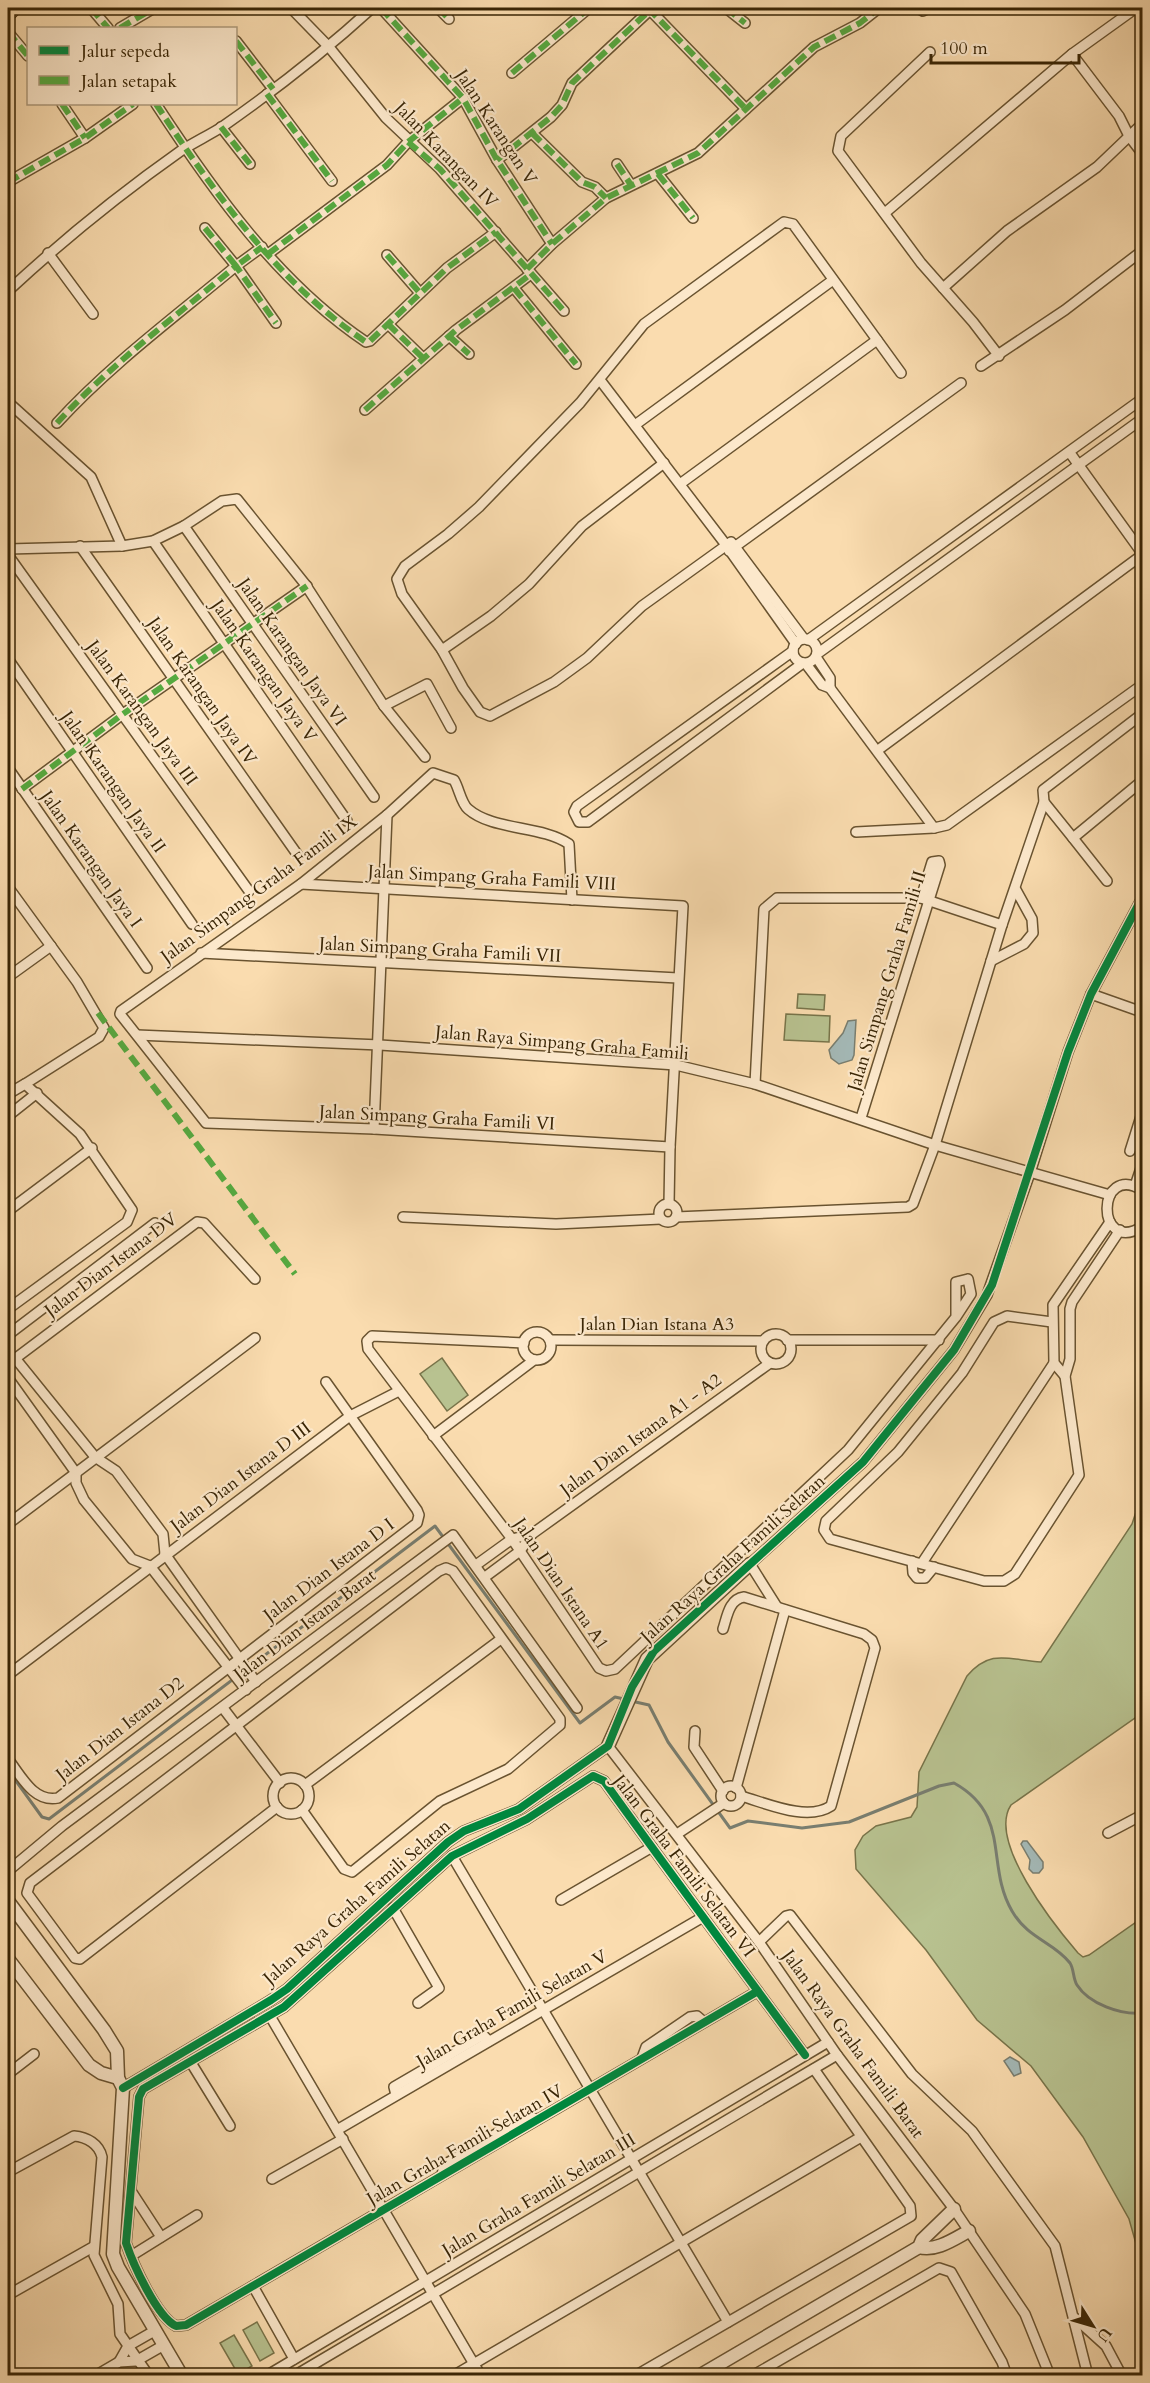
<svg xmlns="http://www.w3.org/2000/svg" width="1150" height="2383" font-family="Cardo,serif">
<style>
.green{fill:#b8c290;stroke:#78744a;stroke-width:1.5}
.water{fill:#a4b9b7;stroke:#797e70;stroke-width:1.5}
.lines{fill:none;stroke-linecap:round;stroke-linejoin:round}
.stream{stroke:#797e70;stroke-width:3}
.minor-casing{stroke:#695330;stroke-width:12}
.tertiary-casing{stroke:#695330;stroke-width:15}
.secondary-casing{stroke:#392505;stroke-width:16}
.minor{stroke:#fce8cb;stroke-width:9}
.tertiary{stroke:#fce8cb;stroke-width:12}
.secondary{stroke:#fce8cb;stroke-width:14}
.quiet{stroke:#55aa40;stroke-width:6;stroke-dasharray:12 6;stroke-linecap:butt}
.cycleway-casing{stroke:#fce8cb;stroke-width:11}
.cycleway{stroke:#00873e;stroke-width:8}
.labels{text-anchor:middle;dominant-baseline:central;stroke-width:4.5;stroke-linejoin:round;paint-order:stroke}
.street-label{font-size:18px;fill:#392505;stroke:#fce8cb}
</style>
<rect width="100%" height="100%" fill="#fadcaf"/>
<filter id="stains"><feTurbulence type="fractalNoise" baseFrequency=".00333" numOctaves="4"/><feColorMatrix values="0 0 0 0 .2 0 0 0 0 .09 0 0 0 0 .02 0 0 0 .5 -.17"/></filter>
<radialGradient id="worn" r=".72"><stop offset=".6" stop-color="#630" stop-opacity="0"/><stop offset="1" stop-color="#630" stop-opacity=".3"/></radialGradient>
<!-- green -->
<g class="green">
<polygon points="798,994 825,995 824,1010 797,1008"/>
<polygon points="786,1014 830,1016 829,1042 784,1040"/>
<polygon points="442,1358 468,1395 447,1411 420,1374"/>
<path d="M1142,1494V1713L1011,1805C987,1841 1054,1925 1078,1953L1083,1957L1089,1955L1142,1918V2265L1129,2219L1083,2137L1031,2066L977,2020L926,1950L856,1869L855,1850L863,1836L876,1826L911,1817L917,1807L919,1772L967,1676C991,1648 1009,1660 1041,1662L1132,1524Z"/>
<polygon points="257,2322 274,2353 260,2361 243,2330"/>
<polygon points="234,2335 252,2366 238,2374 220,2343"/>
</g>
<!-- water -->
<g class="water">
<polygon points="856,1020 854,1055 852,1060 839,1064 831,1058 829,1050 843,1033 848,1021"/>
<polygon points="1023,1841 1027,1841 1043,1862 1043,1868 1039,1873 1033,1873 1029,1869 1030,1860 1021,1844"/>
<polygon points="1010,2057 1019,2062 1021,2073 1014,2076 1004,2061"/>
</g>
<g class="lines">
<!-- stream -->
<g class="stream">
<path d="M631,1701L649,1705L668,1742L730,1828L748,1821L802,1828L849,1822L939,1786L954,1783C1012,1815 985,1865 1012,1911C1028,1939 1054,1942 1070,1963C1074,1969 1073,1979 1077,1985C1089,2004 1121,2015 1142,2013"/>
<polyline points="8,1770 42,1817 49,1819 435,1526 580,1723 615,1697 624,1699"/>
</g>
<defs>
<g id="minor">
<polyline points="91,8 108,28"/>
<polyline points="291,8 329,47 386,118 440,169 564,311"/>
<polyline points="381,8 463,98 497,160 552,244"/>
<polyline points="438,8 449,19"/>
<polyline points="648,8 746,109"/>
<polyline points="726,8 745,23"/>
<polyline points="918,8 923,11 929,8"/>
<polyline points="120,28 154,8"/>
<polyline points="8,32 28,56"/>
<polyline points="236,41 273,89"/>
<polyline points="930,52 841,136 838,151 921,263 973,322 999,356"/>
<polyline points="1072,54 1119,116 1129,136 1142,153"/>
<polyline points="512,73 589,8"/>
<polyline points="267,94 332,181"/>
<polyline points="62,104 85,138"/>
<path d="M156,104C213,191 278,283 366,342L370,341L447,268L496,232"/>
<polyline points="221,127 250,164"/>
<polyline points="532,133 582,182 595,187 606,198"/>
<polyline points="497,160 551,117 562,105 572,83 650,10"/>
<polyline points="617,164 631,185"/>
<polyline points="658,174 693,218"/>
<polyline points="8,182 85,138 133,104"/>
<polyline points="886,212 1072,54 1136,8"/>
<polyline points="205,228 236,266 262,247"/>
<polyline points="48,253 93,314"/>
<polyline points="268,254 387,165 408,142 463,98"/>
<polyline points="387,255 420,293"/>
<polyline points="527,269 552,244 606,198 698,153 814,47 860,23 879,8"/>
<polyline points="514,288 576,364"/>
<polyline points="943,288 1007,231 1097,167 1142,124"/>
<path d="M8,291C63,240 121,193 182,150C195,142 209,135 222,127C275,90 325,51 372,8"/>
<polyline points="388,324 423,358"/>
<polyline points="449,336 469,354"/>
<polyline points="981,366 1065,310 1142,251"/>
<polyline points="600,380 723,541 796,644"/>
<polyline points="8,402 91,477 122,546"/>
<polyline points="365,410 456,330 531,274"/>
<path d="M57,423C111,364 175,317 236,266L276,323"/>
<polyline points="635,425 833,280"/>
<polyline points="1070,453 1142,553"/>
<polyline points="680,484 877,340"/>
<polyline points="184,526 374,797"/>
<polyline points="153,541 347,821"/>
<polyline points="731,542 642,606 587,658 554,682 490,716 480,712 463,688 442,650 402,594 397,579 405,566 448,534 479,507 580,403 644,324 784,222 793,224 901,373"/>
<polyline points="733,544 804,639"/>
<polyline points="80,546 297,854"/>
<polyline points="8,549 122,546 153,541 184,526 222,501 237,499 305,584 384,706 425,757"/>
<polyline points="729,551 961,383"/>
<polyline points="8,555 249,891"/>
<circle cx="805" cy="651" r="12"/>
<polyline points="808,640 1142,399"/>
<polyline points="442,650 491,616 529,584 582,526 664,463"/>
<polyline points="793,651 577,806 574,812 579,822 588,822 803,663"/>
<polyline points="817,654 1142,419"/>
<polyline points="8,659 192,924"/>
<polyline points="806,664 822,685 830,688 830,678 816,657"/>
<polyline points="830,688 934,828"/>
<polyline points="384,706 427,684 451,728"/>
<polyline points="878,750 1142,555"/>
<polyline points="8,768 147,968"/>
<polyline points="22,789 123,714 307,586"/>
<polyline points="1044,802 1073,838"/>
<polyline points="856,832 934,828 947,825 1142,685"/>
<polyline points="1107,881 1073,838 1142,781"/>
<polyline points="301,884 683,906 670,1147 669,1204"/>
<polyline points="8,887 77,982 104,1028 99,1037 25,1084"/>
<path d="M572,900L569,844C541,825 493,831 468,809C461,803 459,788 454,780L433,773L387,815L301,884L121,1011L120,1014L206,1123L374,1129L670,1147"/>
<polyline points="201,953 678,978"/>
<polyline points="991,961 1024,944 1033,933 1032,919 1016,890"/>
<polyline points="8,977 51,946"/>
<polyline points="1091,994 1142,1012"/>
<polyline points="137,1035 380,1045 676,1065 755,1084 935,1145 1110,1195"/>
<polyline points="755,1084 764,909 777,898 921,898 1002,925"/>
<polyline points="8,1094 25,1084 80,1134 132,1210 127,1222 8,1309"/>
<polyline points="8,1116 37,1093"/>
<polyline points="861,1118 940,865 939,861 932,862 921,898"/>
<polyline points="374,1129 387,815"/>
<polyline points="1130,1151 1142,1113"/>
<polyline points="1135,1186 1142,1165"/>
<path d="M1142,1190C1096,1162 1095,1255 1142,1227"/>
<circle cx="668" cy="1213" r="9"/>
<polyline points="8,1211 92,1148"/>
<polyline points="403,1217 556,1224 661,1219"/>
<polyline points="676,1217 908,1207 913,1204 935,1145 1002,925 1044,802 1043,790 1142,714"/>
<polyline points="1052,1322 1007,1316 994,1322 962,1373 898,1452 826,1521 824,1530 830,1539 984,1581 1004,1581 1015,1574 1079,1475 1065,1376 1070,1359 1070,1309 1072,1302 1120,1230"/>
<circle cx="537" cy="1346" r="14"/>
<circle cx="776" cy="1349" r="15"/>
<polyline points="8,1335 155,1223"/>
<polyline points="550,1340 763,1341"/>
<polyline points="787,1340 939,1340"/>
<polyline points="524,1343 372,1336 367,1341 368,1349 512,1539 599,1668 606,1671 615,1669 848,1450 956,1317 971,1294 968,1279 956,1282 956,1317"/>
<polyline points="15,1358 95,1457 116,1471 163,1534 165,1554"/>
<polyline points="8,1364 197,1222 204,1223 255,1279"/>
<polyline points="1065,1376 1054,1363 1053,1305 1110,1222"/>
<polyline points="8,1378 76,1473"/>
<polyline points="433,1436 534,1360"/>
<polyline points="76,1473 76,1483 84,1500 132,1559 150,1566"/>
<polyline points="8,1524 255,1338"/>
<polyline points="532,1534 770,1363"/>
<polyline points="165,1554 256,1682"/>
<polyline points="912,1561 913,1573 917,1578 925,1578 934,1567"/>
<polyline points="922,1563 1054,1363"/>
<polyline points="476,1565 512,1539 532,1534 520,1551 485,1577"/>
<polyline points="150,1566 246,1690"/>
<polyline points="777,1607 750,1564 863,1462 954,1350 987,1295 1030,1173 1068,1052 1091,994 1142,898"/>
<path d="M723,1629C727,1617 729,1599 744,1597L864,1634L872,1640L875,1648L831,1806C807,1822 766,1803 741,1796"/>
<polyline points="8,1675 350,1416 399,1391"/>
<polyline points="223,1708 280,1783"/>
<polyline points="695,1731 694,1747 723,1791"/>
<path d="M8,1759C21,1776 34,1803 58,1798L417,1523L419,1515L417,1510L326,1382"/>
<circle cx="291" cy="1796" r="18"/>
<polyline points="305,1785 501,1639"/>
<circle cx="731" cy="1796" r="10"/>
<polyline points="736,1788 785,1610"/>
<polyline points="277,1807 80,1959 75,1958 27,1893 30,1883 439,1571 446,1568 453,1571 560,1719 560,1725 508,1769 440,1801 352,1872 344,1869 302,1810"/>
<polyline points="1108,1833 1142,1815"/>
<polyline points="677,1834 724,1803"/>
<polyline points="452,1856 728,2322"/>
<polyline points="8,1871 62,1826 453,1535 577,1708"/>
<polyline points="561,1900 652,1847"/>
<polyline points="393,1908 439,1988 418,2003"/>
<polyline points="759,1942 786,1916 790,1915 912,2074 972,2131 1055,2246 1088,2376"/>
<path d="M758,1991L186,2325L176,2326C157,2317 133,2264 126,2243L139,2097L143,2089L284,2007L452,1856L527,1819L593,1776L604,1781C670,1873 738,1964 805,2055"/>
<polyline points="270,2016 481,2376"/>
<polyline points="642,2058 646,2047 690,2017 697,2016 704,2022"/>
<polyline points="190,2061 230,2126"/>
<polyline points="8,2074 34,2054"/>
<polyline points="123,2088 271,2000 287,1989 448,1842 464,1831 519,1809 608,1746 759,1942 837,2055 954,2209 1025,2314 1050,2376"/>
<polyline points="396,2095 394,2087 483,2035 489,2041"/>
<polyline points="337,2130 703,1917"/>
<path d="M8,2172L74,2136C87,2137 99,2144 102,2157L94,2255L118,2304L120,2334L149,2376"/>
<polyline points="442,2175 444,2165 526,2116 538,2119"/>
<polyline points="272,2179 343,2139"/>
<polyline points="131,2191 161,2237"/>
<polyline points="131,2256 197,2215"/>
<polyline points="253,2286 294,2359"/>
<polyline points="8,2295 93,2247"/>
<polyline points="1075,2318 1106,2346 1122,2376"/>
<polyline points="119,2362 128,2346 156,2330"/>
<polyline points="95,2376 119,2362 136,2361 164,2345"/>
<polyline points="266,2376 828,2042"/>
<polyline points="294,2376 837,2055"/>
<polyline points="453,2376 861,2137"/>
<polyline points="635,2376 911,2216 910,2206 814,2069"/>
<polyline points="752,2376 939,2268 951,2272 1002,2362 1007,2376"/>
</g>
<g id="tertiary">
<polyline points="608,1746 647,1659 750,1564"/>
<polyline points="8,1901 104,2030 117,2051 118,2078 123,2088 113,2254 118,2267 182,2376"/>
<polyline points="8,1959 89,2065 101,2073 118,2078"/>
<path d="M919,2247C936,2252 954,2239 969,2231"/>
<polyline points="699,2376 919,2247 922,2240 954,2209"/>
</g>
<polyline id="secondary" points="8,14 14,8"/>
</defs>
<!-- minor casing -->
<use href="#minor" class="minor-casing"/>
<!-- tertiary casing -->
<use href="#tertiary" class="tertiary-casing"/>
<!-- secondary casing -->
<use href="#secondary" class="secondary-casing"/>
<!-- minor -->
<use href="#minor" class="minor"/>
<!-- tertiary -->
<use href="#tertiary" class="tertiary"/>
<!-- secondary -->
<use href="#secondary" class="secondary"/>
<!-- quiet -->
<g class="quiet">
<polyline points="91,8 108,28"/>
<polyline points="381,8 463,98 497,160 552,244"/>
<polyline points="438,8 449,19"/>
<polyline points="648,8 746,109"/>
<polyline points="726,8 745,23"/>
<polyline points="918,8 923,11 929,8"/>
<polyline points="120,28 154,8"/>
<polyline points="8,32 28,56"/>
<polyline points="236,41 273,89"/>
<polyline points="512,73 589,8"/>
<polyline points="267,94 332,181"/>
<polyline points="62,104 85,138"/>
<path d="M156,104C213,191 278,283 366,342L370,341L447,268L496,232"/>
<polyline points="221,127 250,164"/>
<polyline points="532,133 582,182 595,187 606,198"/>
<polyline points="408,142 440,169 564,311"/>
<polyline points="497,160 551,117 562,105 572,83 650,10"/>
<polyline points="617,164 631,185"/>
<polyline points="658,174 693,218"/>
<polyline points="8,182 85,138 133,104"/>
<polyline points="205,228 236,266 262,247"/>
<polyline points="268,254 387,165 408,142 463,98"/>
<polyline points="387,255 420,293"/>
<polyline points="527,269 552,244 606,198 698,153 814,47 860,23 879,8"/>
<polyline points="514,288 576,364"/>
<polyline points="388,324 423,358"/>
<polyline points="449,336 469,354"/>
<polyline points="365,410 456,330 531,274"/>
<path d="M57,423C111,364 175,317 236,266L276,323"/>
<polyline points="22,789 123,714 307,586"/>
<polyline points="98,1013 295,1274"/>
</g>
<defs>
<g id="cycleway">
<path d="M758,1991L186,2325L176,2326C157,2317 133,2264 126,2243L139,2097L143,2089L284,2007L452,1856L527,1819L593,1776L604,1781C670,1873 738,1964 805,2055"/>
<polyline points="123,2088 271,2000 287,1989 448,1842 464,1831 519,1809 608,1746 632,1687 654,1651 863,1462 954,1350 992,1285 1068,1052 1091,994 1142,898"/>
</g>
</defs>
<!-- cycleway casing -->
<use href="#cycleway" class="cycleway-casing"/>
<!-- cycleway -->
<use href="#cycleway" class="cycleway"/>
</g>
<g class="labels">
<!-- street labels -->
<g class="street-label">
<text transform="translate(496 127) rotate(57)">Jalan Karangan V</text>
<text transform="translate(446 155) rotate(46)">Jalan Karangan IV</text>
<text transform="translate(292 652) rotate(55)">Jalan Karangan Jaya VI</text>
<text transform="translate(264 671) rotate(55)">Jalan Karangan Jaya V</text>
<text transform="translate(202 691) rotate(55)">Jalan Karangan Jaya IV</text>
<text transform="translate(142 713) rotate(54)">Jalan Karangan Jaya III</text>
<text transform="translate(113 782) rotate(55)">Jalan Karangan Jaya II</text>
<text transform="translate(91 859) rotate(55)">Jalan Karangan Jaya I</text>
<text transform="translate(492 878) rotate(3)">Jalan Simpang Graha Famili VIII</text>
<text transform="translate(259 889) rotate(-36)">Jalan Simpang Graha Famili IX</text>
<text transform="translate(440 950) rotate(3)">Jalan Simpang Graha Famili VII</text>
<text transform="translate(887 981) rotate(-73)">Jalan Simpang Graha Famili II</text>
<text transform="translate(562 1043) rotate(5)">Jalan Raya Simpang Graha Famili</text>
<text transform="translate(437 1118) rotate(3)">Jalan Simpang Graha Famili VI</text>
<text transform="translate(111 1265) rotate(-37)">Jalan Dian Istana DV</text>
<text x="657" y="1324">Jalan Dian Istana A3</text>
<text transform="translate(641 1435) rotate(-36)">Jalan Dian Istana A1 - A2</text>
<text transform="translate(241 1477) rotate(-37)">Jalan Dian Istana D III</text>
<text transform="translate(733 1559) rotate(-42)">Jalan Raya Graha Famili Selatan</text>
<text transform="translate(329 1570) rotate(-37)">Jalan Dian Istana D I</text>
<text transform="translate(561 1584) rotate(56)">Jalan Dian Istana A1</text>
<text transform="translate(305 1625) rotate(-37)">Jalan Dian Istana Barat</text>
<text transform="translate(120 1729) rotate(-38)">Jalan Dian Istana D2</text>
<text transform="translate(684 1866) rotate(53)">Jalan Graha Famili Selatan VI</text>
<text transform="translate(357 1902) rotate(-41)">Jalan Raya Graha Famili Selatan</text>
<text transform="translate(512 2009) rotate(-30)">Jalan Graha Famili Selatan V</text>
<text transform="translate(853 2044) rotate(54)">Jalan Raya Graha Famili Barat</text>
<text transform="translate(465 2145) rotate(-30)">Jalan Graha Famili Selatan IV</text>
<text transform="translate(539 2195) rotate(-31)">Jalan Graha Famili Selatan III</text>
</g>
</g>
<!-- margin -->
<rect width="1150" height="2383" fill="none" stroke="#fadcaf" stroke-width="30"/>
<rect x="9" y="9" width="1132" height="2365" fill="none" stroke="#392505" stroke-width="3"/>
<rect x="15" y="15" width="1120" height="2353" fill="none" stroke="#392505" stroke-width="1.5"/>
<!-- legend -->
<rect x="27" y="27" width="210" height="78" fill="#fce8cb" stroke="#ae9a7c" stroke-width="1.5"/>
<rect x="39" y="46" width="30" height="9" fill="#00873e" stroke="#ae9a7c" stroke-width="1.5"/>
<text x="81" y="57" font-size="18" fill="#392505">Jalur sepeda</text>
<rect x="39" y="76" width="30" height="9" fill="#55aa40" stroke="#ae9a7c" stroke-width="1.5"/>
<text x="81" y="87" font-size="18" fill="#392505">Jalan setapak</text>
<!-- north arrow -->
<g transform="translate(1093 2326) rotate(127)" stroke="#fce8cb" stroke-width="4.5" paint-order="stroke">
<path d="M0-4.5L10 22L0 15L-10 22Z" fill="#392505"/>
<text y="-9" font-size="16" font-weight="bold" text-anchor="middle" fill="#392505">U</text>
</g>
<!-- scale -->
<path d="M931 54v9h148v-9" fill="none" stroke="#392505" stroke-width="3"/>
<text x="940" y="54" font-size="18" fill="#392505" stroke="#fce8cb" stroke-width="4.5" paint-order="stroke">100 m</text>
<rect width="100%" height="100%" filter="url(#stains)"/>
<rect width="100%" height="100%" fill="url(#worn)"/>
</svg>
